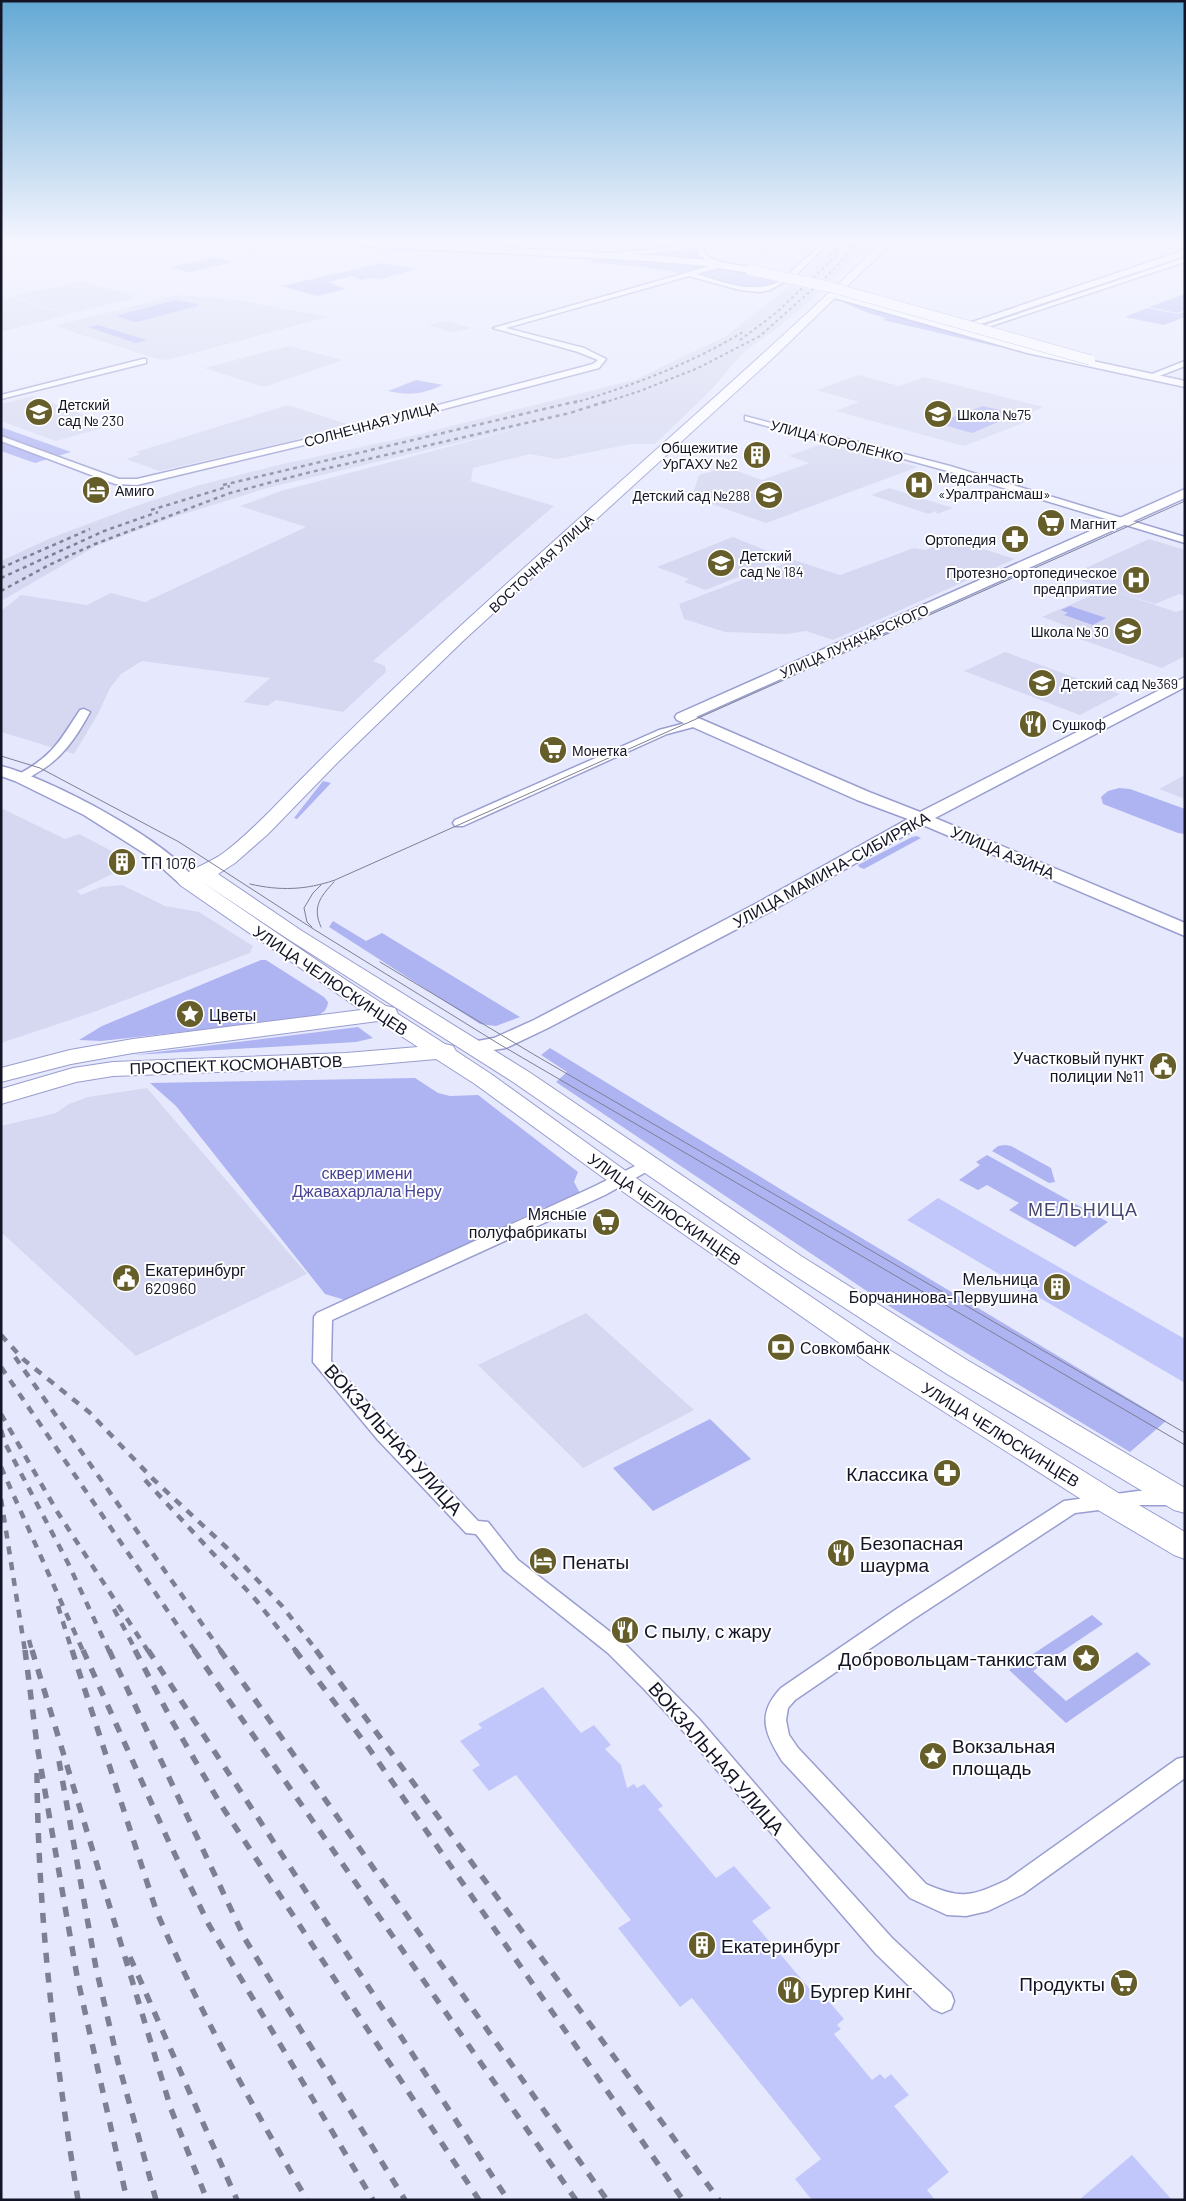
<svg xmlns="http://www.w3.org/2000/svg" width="1186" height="2201" font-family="Barlow,sans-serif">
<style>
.built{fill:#d5d8f0}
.green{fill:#aeb3f2}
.building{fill:#c2c7fb}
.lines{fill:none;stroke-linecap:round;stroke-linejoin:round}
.street-casing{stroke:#999dcf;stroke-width:3}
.secondary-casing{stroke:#999dcf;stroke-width:3}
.primary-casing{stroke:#999dcf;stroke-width:2}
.street{fill:#fff;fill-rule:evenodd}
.secondary{fill:#fff;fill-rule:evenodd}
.primary{fill:#fff;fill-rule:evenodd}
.tram{stroke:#7d7f93;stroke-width:1}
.rail-far3{stroke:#7d7f93;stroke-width:2;stroke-dasharray:3 3;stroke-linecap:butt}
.rail-far2{stroke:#7d7f93;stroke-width:2.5;stroke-dasharray:4 4;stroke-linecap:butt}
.rail-far1{stroke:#7d7f93;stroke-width:4.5;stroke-dasharray:8 8;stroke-linecap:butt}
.rail{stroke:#7d7f93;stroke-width:5.5;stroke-dasharray:10 10;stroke-linecap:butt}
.secondary-bridge-casing{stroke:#999dcf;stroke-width:11;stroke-linecap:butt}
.secondary-bridge{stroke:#fff;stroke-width:10}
.labels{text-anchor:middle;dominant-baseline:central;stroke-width:4;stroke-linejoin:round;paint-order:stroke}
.far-poi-label{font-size:14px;fill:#131426;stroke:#fff;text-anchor:start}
.far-street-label{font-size:14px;fill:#131426;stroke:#fff}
.street-label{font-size:16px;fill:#131426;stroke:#fff}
.poi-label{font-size:16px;fill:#131426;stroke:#fff;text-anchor:start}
.park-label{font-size:16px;fill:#464493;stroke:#fff}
.neighbourhood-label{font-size:18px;letter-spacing:1px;fill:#454773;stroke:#fff}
.near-street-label{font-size:19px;fill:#131426;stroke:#fff}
.near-poi-label{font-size:19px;fill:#131426;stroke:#fff;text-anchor:start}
</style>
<rect width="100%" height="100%" fill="#e6e9fe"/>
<!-- built -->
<g class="built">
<polygon points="842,238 873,238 832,281 802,274"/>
<polygon points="82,281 134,296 132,299 68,314 13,296"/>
<polygon points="791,285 820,292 780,326 745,351 709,392 655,444 631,444 557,459 530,454 473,468 471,481 554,506 373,661 385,666 386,672 343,712 276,700 267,706 243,702 270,678 142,661 121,674 110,688 99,712 74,754 1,732 1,611 21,595 87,605 111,593 145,602 306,527 240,506 281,491 519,428 267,488 171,518 96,546 1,601 1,561 51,538 136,506 196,486 274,466 416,435 637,379 726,336"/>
<polygon points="178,295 238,300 328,317 167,360 154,358 54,326"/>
<polygon points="11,297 68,315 1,332 1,300"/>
<polygon points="447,321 471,328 452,333 428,325"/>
<polygon points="289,346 343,360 264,387 204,368"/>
<polygon points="859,375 899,386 924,377 1044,407 1018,418 1028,421 964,446 836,411 859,402 816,390"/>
<polygon points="32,396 113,425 56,441 1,421 1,404"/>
<polygon points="288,405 347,424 287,442 159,471 126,459 141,454 136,452"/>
<polygon points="827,442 918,467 766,523 692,497 699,475 726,467 762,480 809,463 789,456"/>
<polygon points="889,488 953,508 937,514 936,511 929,514 871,495"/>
<polygon points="733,537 785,558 706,590 684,582 689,579 657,567"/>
<polygon points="1149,539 1185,550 1185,596 1179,594 1155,604 1108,589 1176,612 1185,609 1185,656 1162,668 1074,637 1067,626 1042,617 1106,589 1068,576"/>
<polygon points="955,540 1015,559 833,640 806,631 787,634 725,632 684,619 679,604 794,560 840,575 914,548 925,550"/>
<polygon points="1005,652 1120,694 1080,715 964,671"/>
<polygon points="1185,775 1185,799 1159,789"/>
<polygon points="1,808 65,839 79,834 135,863 77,891 81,895 101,887 122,885 165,906 199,912 253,946 250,953 91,1013 1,1043"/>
<polygon points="147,1088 307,1274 136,1356 1,1232 1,1126 56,1113 69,1104 88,1097"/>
<polygon points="586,1313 694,1410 583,1468 478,1365"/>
</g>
<!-- green -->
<g class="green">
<polygon points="694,247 697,248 695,251 698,255 712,262 631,255"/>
<polygon points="1185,256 1185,258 997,321 993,320"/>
<polygon points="216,257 233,262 189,272 171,267"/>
<polygon points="599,259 708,267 685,274 643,267 587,262"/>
<polygon points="382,263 417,269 380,279 370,278 362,280 351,276 329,282 346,289 317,296 282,286"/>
<polygon points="718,268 778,279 770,287 755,288 700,276 699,274"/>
<polygon points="1185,294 1185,310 1177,313 1149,307"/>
<polygon points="175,300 197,304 198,306 141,321 134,322 116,316"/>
<polygon points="850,302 1004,345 999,347 883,320 886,318 868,313 845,303"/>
<polygon points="1147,308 1178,314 1185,312 1185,317 1164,325 1125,317"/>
<polygon points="98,325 147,340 135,343 88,327"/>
<path d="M416,380L443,385C422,394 411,396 388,391Z"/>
<polygon points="983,406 1017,414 972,433 937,423"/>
<polygon points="1,427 71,452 35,463 1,451"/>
<polygon points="1070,606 1106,618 1093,625 1064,615 1068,613 1061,610"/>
<polygon points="323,781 331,783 297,819 294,818"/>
<polygon points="1119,788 1130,789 1185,809 1185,834 1178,833 1103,804 1101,797 1108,791"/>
<polygon points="917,836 921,838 864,869 859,867 858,865 912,837"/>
<polygon points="333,921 366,941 382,933 520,1017 496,1026 480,1024 329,927"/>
<path d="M261,960H266L324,997L328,1002C327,1014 317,1016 307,1018L101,1041L79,1040L102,1026Z"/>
<polygon points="358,1027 373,1038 356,1042 133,1055"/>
<polygon points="550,1048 790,1195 1166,1421 1130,1452 892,1308 556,1082 567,1072 541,1055"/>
<polygon points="415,1078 438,1093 450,1096 478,1095 578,1172 574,1182 581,1195 554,1207 545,1207 509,1224 507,1230 348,1301 325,1294 176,1106 150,1083"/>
<polygon points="1005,1145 1011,1146 1051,1168 1055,1182 1049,1183 992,1151 998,1146"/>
<polygon points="987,1155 1108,1222 1075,1247 1009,1210 1019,1203 987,1185 978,1190 959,1180 980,1165 976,1162"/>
<polygon points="710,1419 751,1459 653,1511 613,1468"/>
<polygon points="1092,1615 1103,1624 1033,1671 1066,1701 1137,1652 1151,1664 1066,1723 1009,1670"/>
</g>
<!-- building -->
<g class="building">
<polygon points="938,1198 1185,1339 1185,1383 907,1220"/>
<polygon points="543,1687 581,1733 594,1725 611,1745 605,1749 621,1765 627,1788 634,1784 637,1788 644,1784 663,1806 658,1809 716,1878 734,1866 771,1908 752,1921 820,2001 825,1997 844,2019 837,2025 841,2029 834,2034 872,2080 880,2074 885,2079 891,2074 909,2095 894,2106 949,2172 927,2190 935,2200 812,2200 795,2179 821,2159 692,1998 680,2007 618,1928 631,1920 516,1775 489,1791 472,1770 480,1765 460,1741 482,1728 478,1724"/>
<polygon points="1132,2155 1172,2200 1079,2200 1119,2166"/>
</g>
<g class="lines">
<defs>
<g id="street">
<path d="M717,238H727L705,244L703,252L710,258L729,265L696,274C724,282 755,296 782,280L828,238H834L795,276L770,290L760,292L740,290L689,276L506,328L584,348L606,359L599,368L338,437L137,485L115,484L1,441V436L119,479H137L333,433L593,364L598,360L578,352L493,328L717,264L706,260L698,254L699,245L674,251L607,257L605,254L674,247Z"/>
<polygon points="1185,258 1185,262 988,327 982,326"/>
<polygon points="143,359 146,359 146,363 1,399 1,395"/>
<polygon points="1185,361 1185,366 1154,378 1147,376"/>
<polygon points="745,416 823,437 835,436 950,466 1185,537 1185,543 944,470 835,440 823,442 745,420"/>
<path d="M84,709L90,712C76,738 61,760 35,774C29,778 24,781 17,779L15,777L17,775C53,756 59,742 80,710Z"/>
<polygon points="697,720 703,723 701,725 667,734 463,826 455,826 453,823 455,820 659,730"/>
<polygon points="649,1159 655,1161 657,1164 655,1167 605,1195 332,1320 331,1361 392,1430 478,1521 488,1522 518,1560 622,1641 658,1677 699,1719 800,1836 892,1938 951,1993 954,2001 951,2009 942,2013 933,2009 876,1954 683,1731 644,1689 608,1653 504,1570 476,1534 466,1533 378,1440 313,1362 314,1317 317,1313 593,1187"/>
<path d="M1138,1491H1174L1181,1493L1184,1498L1181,1503L1174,1505H1138L1075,1513L912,1620L795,1700L788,1708L786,1720L789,1735L798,1748L926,1884C962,1900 972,1896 1007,1880L1177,1759L1185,1757V1778L1023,1894L988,1911L966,1916L947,1915L910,1898L782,1761C765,1734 756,1714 781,1688L898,1608L1064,1501Z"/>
</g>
<g id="secondary">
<polygon points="263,238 312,238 649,255 707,260 750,267 755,270 750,273 707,266 649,261 267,241"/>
<polygon points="1185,250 1185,256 978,325 970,325 969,323"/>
<polygon points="834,292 1033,348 1185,381 1185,387 1027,353 831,297 829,295"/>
<polygon points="1185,489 1185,498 696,717 869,792 920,812 1185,677 1185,687 935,818 1185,923 1185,936 923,825 773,910 548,1028 506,1048 474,1053 467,1051 464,1047 467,1043 494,1038 534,1020 759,902 908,819 857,800 677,720 675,717 677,714"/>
<path d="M1,766C49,778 169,841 196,881L193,885L187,886L181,885L150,857L84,815L15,781L1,776Z"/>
</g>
<path id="primary" d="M887,238H897L774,357L464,640L337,763L268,834L235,863L218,874L302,931L529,1072L801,1256L967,1360L1185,1488V1513L1174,1510L947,1374L783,1268L513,1082L288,939L202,882L346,980L386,1006L395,1008L398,1014L445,1044L453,1046L456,1051L491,1074L630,1174L891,1351L1120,1494L1185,1532V1559L1174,1555L1098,1510L871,1365L612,1184L475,1084L436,1059L346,1067L113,1076L76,1082L1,1104V1089L73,1068L113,1062L346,1053L418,1047L378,1021L133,1053L71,1064L1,1082V1068L70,1050L133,1039L361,1010L180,885L177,881C182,873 211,862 222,854C240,841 256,825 272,809C466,608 685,432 887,238Z"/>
</defs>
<!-- street casing -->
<use href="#street" class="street-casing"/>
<!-- secondary casing -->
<use href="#secondary" class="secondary-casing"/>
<!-- primary casing -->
<use href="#primary" class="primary-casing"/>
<!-- street -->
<use href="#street" class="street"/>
<!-- secondary -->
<use href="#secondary" class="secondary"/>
<!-- primary -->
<use href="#primary" class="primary"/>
<!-- tram -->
<g class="tram">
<polyline points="1,756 40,768 179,842 315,930 499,1044 1185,1445"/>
<path d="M250,884C280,891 306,890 335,880L1185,501"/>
<polyline points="312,927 307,922 304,908 313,893 321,885"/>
<path d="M321,927C312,907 320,897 334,882"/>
<polyline points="380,962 533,1054 1185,1433"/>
</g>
<!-- rail-far3 -->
<g class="rail-far3">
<polyline points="829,255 846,238"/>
<polyline points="740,340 776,313 839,253"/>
<path d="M574,403C634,385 690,364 743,332"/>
<polyline points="603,403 640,391 698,368 760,336 824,279 864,238"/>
</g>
<!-- rail-far2 -->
<g class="rail-far2">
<polyline points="223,485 578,401"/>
<polyline points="151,510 230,486"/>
<polyline points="1,568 90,529"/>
<polyline points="1,578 104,531 158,512"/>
<polyline points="1,591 47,566 95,544 230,493 311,472 570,413 607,401"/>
</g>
<!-- rail-far1 -->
<g class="rail-far1">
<polyline points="1,1335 23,1359 89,1412 153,1479 226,1547 282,1606 317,1651"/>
<polyline points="15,1357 221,1651"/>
<polyline points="1,1367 195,1651"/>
<polyline points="1,1414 58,1513 148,1651"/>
<polyline points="1,1430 5,1443 68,1563 109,1651"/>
<polyline points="1,1467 83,1651"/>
<polyline points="145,1480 256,1600 296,1651"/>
<polyline points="1,1499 25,1651"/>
<polyline points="58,1606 72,1651"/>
<polyline points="114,1609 136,1651"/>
<polyline points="29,1640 32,1651"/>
</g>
<!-- rail -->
<g class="rail">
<polyline points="25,1650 37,1745 77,1976 127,2200"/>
<polyline points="32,1650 171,2109 207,2200"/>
<path d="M72,1650L156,1910C199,2011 252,2105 307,2200"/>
<polyline points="83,1650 168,1840 209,1925 373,2200"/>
<polyline points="109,1650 245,1939 405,2200"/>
<polyline points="135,1650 172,1721 221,1805 479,2200"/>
<polyline points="148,1650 508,2200"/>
<polyline points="194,1650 576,2200"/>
<polyline points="220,1650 607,2200"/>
<polyline points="295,1650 368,1747 683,2200"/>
<polyline points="316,1650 719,2200"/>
<polyline points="59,1761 96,1968 118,2062 156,2200"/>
<path d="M37,1773C38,1917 55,2058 78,2200"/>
<polyline points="130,1957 237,2200"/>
</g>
<defs>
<polyline id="secondary-bridge" points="750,270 830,287 1090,360"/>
</defs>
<!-- secondary-bridge casing -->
<use href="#secondary-bridge" class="secondary-bridge-casing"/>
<!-- secondary-bridge -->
<use href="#secondary-bridge" class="secondary-bridge"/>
</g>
<!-- sky -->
<linearGradient id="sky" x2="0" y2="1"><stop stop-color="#63a9d4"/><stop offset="0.44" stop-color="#f4f5ff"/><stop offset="1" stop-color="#f4f5ff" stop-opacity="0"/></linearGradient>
<rect width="1186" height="546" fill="url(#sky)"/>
<!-- icons -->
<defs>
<symbol id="school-disc" viewBox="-11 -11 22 22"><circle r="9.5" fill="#665e2a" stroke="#fff"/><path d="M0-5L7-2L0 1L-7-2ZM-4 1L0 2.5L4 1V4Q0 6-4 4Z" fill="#fff"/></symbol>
<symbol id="building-disc" viewBox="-11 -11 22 22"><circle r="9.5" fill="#665e2a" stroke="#fff"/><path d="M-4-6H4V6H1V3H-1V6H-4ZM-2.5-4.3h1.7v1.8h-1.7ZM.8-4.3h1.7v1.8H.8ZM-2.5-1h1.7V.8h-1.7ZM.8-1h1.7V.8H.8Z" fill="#fff"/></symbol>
<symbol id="hospital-disc" viewBox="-11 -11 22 22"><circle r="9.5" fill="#665e2a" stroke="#fff"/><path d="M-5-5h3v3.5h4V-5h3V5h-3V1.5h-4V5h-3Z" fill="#fff"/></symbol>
<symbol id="hotel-disc" viewBox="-11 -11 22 22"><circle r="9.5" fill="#665e2a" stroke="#fff"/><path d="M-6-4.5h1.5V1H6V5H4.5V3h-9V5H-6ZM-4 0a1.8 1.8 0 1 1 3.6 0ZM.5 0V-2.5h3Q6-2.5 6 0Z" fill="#fff"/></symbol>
<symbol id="supermarket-disc" viewBox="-11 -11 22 22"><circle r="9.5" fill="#665e2a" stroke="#fff"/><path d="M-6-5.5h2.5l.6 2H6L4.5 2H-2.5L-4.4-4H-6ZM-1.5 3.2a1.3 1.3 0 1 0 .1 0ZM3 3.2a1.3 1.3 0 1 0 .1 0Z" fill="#fff"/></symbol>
<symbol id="pharmacy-disc" viewBox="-11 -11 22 22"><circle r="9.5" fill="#665e2a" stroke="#fff"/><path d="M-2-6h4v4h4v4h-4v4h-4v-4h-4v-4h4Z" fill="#fff"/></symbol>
<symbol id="restaurant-disc" viewBox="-11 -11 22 22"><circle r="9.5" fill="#665e2a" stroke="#fff"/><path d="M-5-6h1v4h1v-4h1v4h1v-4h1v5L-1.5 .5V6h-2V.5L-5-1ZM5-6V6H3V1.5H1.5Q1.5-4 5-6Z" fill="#fff"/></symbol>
<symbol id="sight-disc" viewBox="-11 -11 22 22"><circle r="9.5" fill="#665e2a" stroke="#fff"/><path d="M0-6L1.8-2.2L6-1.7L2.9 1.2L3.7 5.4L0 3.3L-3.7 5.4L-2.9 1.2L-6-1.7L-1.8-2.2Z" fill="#fff"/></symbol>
<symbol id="civic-disc" viewBox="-11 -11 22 22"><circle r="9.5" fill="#665e2a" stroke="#fff"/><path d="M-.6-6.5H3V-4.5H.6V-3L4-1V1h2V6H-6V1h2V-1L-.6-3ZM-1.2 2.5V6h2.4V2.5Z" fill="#fff"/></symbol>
<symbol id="bank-disc" viewBox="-11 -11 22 22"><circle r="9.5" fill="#665e2a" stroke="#fff"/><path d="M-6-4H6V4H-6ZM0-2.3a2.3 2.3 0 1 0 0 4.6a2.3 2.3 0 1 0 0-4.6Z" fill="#fff"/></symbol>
</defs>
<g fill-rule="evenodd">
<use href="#school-disc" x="23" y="396" width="32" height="32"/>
<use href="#school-disc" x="922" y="398" width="32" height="32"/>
<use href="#building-disc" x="741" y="439" width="32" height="32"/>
<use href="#hospital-disc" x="903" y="469" width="32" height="32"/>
<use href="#hotel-disc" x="80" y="474" width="32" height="32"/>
<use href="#school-disc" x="753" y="479" width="32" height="32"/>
<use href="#supermarket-disc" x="1035" y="507" width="32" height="32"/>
<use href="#pharmacy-disc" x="999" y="523" width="32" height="32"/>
<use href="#school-disc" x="705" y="547" width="32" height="32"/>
<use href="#hospital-disc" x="1120" y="564" width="32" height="32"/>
<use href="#school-disc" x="1112" y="615" width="32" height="32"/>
<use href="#school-disc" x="1026" y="667" width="32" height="32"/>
<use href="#restaurant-disc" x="1017" y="708" width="32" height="32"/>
<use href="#supermarket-disc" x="537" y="734" width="32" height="32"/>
<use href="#building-disc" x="106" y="846" width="32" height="32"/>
<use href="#sight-disc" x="174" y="998" width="32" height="32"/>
<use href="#civic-disc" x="1147" y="1050" width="32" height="32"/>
<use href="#supermarket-disc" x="590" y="1206" width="32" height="32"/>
<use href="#civic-disc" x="110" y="1262" width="32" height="32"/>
<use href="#building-disc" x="1041" y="1271" width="32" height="32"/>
<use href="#bank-disc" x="765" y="1331" width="32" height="32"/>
<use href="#pharmacy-disc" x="931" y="1457" width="32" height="32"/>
<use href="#restaurant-disc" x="825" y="1537" width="32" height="32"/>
<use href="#hotel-disc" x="527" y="1545" width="32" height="32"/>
<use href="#restaurant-disc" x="609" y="1614" width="32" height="32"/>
<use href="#sight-disc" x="1070" y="1642" width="32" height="32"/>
<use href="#sight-disc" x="917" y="1740" width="32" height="32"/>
<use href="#building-disc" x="686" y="1929" width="32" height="32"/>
<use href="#supermarket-disc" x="1108" y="1967" width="32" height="32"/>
<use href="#restaurant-disc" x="775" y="1974" width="32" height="32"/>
</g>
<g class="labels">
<!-- far-poi labels -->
<g class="far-poi-label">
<text x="58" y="404">Детский<tspan x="58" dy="16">сад № 230</tspan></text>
<text x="957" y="414">Школа №75</text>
<text x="738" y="447" text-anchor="end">Общежитие<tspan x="738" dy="16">УрГАХУ №2</tspan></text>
<text x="938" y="477">Медсанчасть<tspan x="938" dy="16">«Уралтрансмаш»</tspan></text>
<text x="115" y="490">Амиго</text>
<text x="750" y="495" text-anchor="end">Детский сад №288</text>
<text x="1070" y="523">Магнит</text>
<text x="996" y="539" text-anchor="end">Ортопедия</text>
<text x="740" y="555">Детский<tspan x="740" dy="16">сад № 184</tspan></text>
<text x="1117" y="572" text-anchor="end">Протезно-ортопедическое<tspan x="1117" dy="16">предприятие</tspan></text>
<text x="1109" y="631" text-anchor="end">Школа № 30</text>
<text x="1061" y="683">Детский сад №369</text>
<text x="1052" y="724">Сушкоф</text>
<text x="572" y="750">Монетка</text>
</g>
<!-- far-street labels -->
<g class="far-street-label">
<text transform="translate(371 424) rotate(-15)">СОЛНЕЧНАЯ УЛИЦА</text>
<text transform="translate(837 441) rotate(14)">УЛИЦА КОРОЛЕНКО</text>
<text transform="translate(541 563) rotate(-43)">ВОСТОЧНАЯ УЛИЦА</text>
<text transform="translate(854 641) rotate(-24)">УЛИЦА ЛУНАЧАРСКОГО</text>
</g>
<!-- street labels -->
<g class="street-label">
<text transform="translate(1003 852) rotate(23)">УЛИЦА АЗИНА</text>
<text transform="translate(831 869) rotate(-29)">УЛИЦА МАМИНА-СИБИРЯКА</text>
<text transform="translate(331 980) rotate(34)">УЛИЦА ЧЕЛЮСКИНЦЕВ</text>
<text transform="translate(236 1064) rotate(-2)">ПРОСПЕКТ КОСМОНАВТОВ</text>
<text transform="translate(665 1209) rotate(35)">УЛИЦА ЧЕЛЮСКИНЦЕВ</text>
<text transform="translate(1001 1434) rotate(32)">УЛИЦА ЧЕЛЮСКИНЦЕВ</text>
</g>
<!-- poi labels -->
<g class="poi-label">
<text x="141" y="862">ТП 1076</text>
<text x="209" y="1014">Цветы</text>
<text x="1144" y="1057" text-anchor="end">Участковый пункт<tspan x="1144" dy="18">полиции №11</tspan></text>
<text x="587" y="1213" text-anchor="end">Мясные<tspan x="587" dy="18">полуфабрикаты</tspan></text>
<text x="145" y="1269">Екатеринбург<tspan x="145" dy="18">620960</tspan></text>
<text x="1038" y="1278" text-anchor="end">Мельница<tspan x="1038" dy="18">Борчанинова-Первушина</tspan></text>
<text x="800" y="1347">Совкомбанк</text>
</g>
<!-- park labels -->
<g class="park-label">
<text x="367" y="1172">сквер имени<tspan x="367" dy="18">Джавахарлала Неру</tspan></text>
</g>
<!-- neighbourhood labels -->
<g class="neighbourhood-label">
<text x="1083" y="1209">МЕЛЬНИЦА</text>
</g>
<!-- near-street labels -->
<g class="near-street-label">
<text transform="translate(394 1439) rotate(48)">ВОКЗАЛЬНАЯ УЛИЦА</text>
<text transform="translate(717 1758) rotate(49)">ВОКЗАЛЬНАЯ УЛИЦА</text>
</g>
<!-- near-poi labels -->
<g class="near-poi-label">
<text x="928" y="1473" text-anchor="end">Классика</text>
<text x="860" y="1542">Безопасная<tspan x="860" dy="22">шаурма</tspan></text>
<text x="562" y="1561">Пенаты</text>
<text x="644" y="1630">С пылу, с жару</text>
<text x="1067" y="1658" text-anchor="end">Добровольцам-танкистам</text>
<text x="952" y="1745">Вокзальная<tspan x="952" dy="22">площадь</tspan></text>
<text x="721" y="1945">Екатеринбург</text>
<text x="1105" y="1983" text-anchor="end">Продукты</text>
<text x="810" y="1990">Бургер Кинг</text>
</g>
</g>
<!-- border -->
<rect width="1186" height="2201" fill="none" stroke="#131426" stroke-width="5"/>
</svg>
